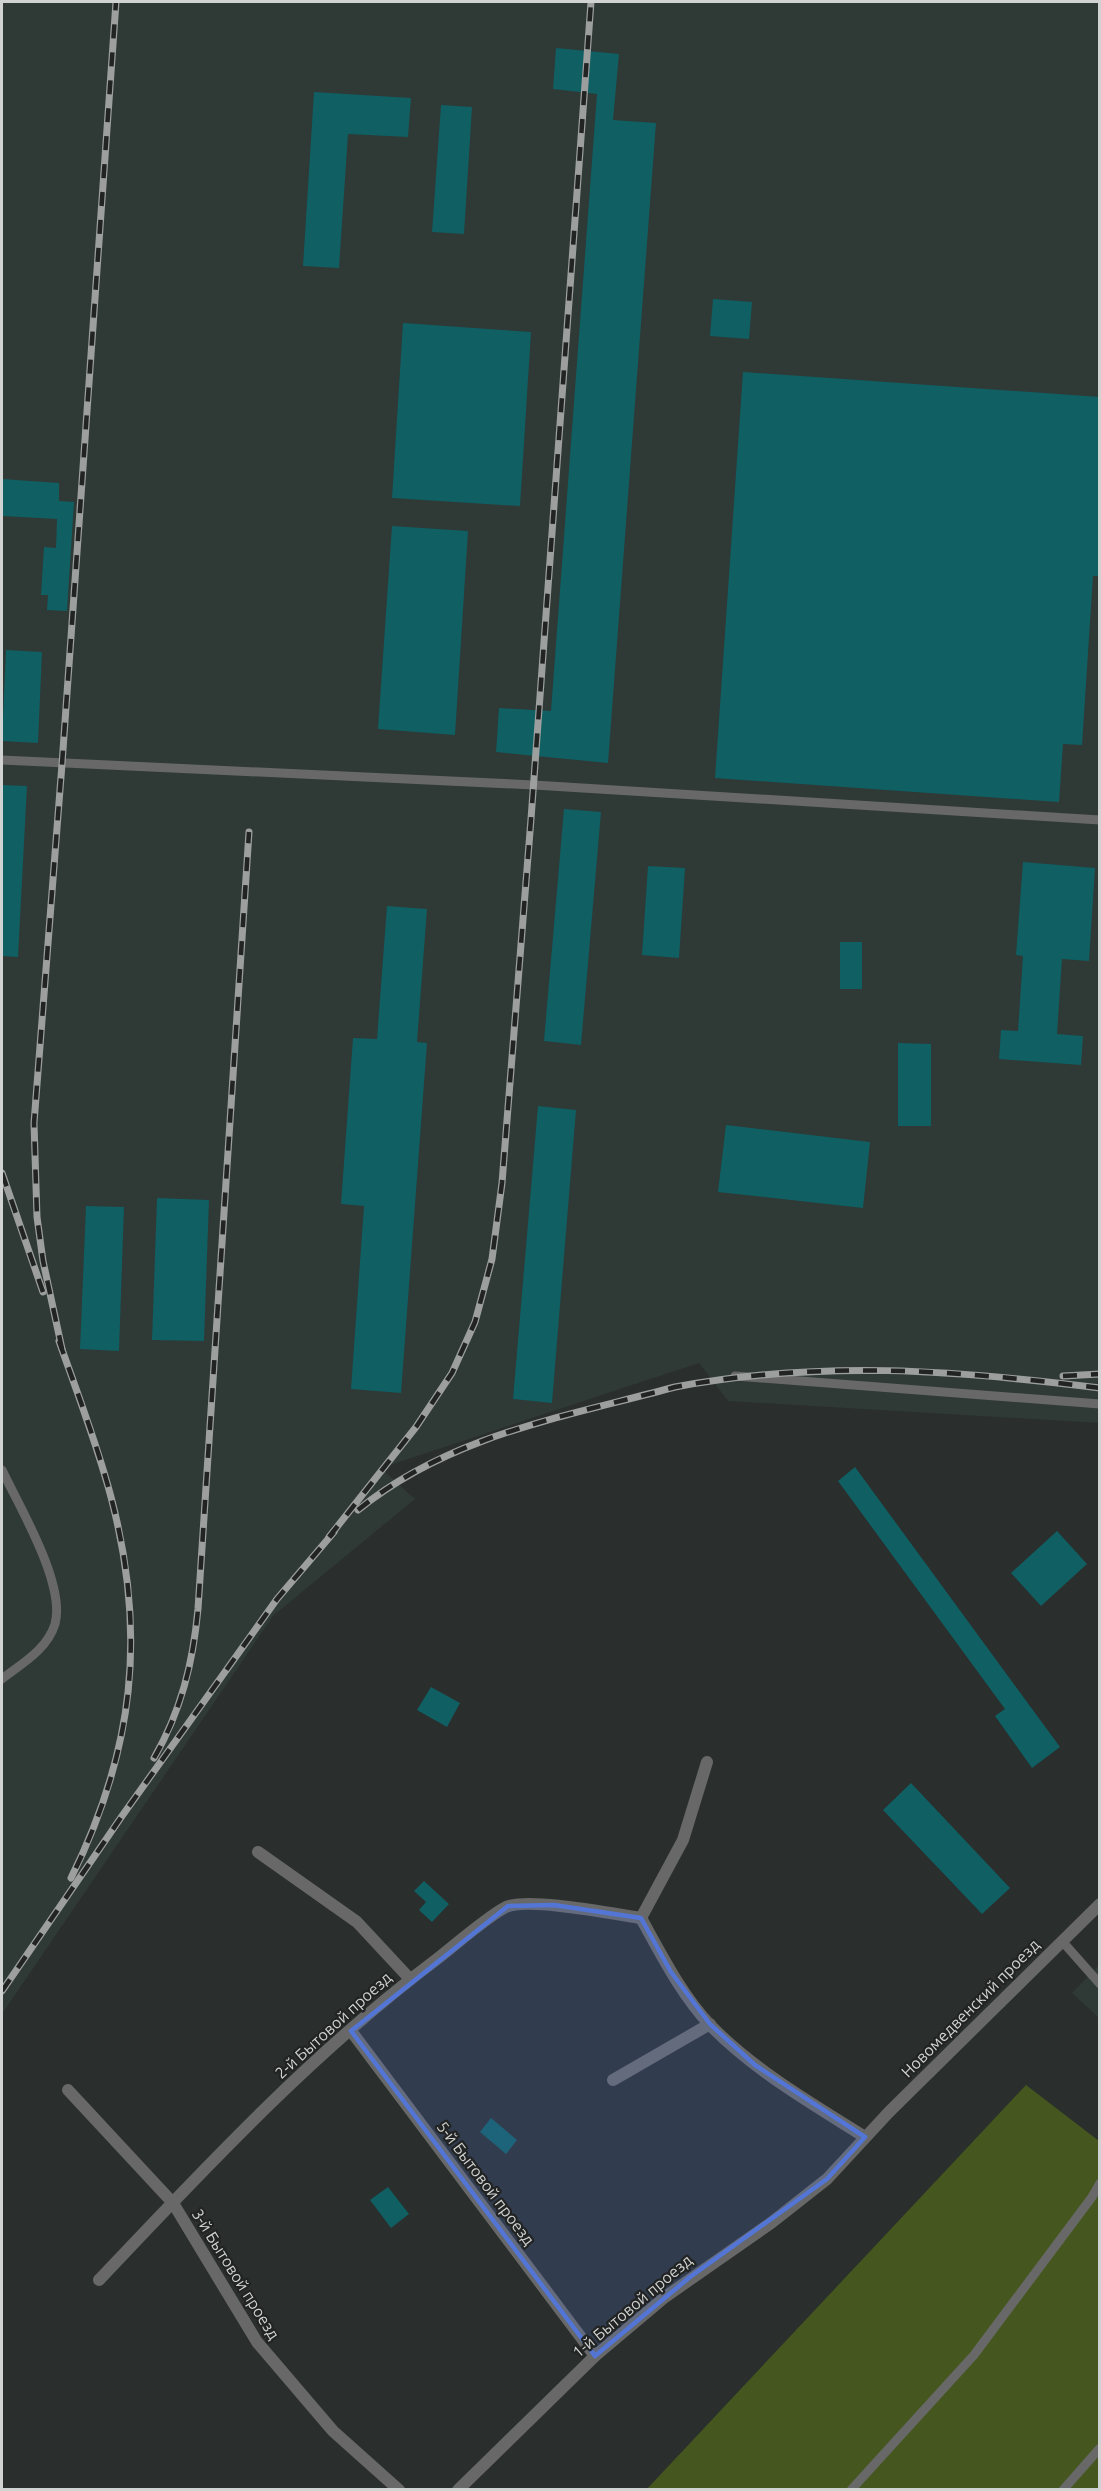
<svg xmlns="http://www.w3.org/2000/svg" width="1101" height="2491" viewBox="0 0 1101 2491" font-family="Ubuntu,sans-serif">
  <rect width="100%" height="100%" fill="#2a2e2d"/>
  <g fill="#2f3936">
    <path d="M2 2H1099V1423L728 1401 699 1363 381 1468 415 1499 273 1616 2 2014Z"/>
    <path d="M1099 1965V2018L1072 1993Z"/>
  </g>
  <path fill="#45571e" d="M1026 2085 1099 2141V2489L646 2490Z"/>
  <g fill="#105f63">
    <path d="M556 48 619 54 613 120 656 123 608 763 496 752 499 708 551 711 597 94 553 89Z"/>
    <path d="M314 92 411 98 408 137 348 134 339 268 303 266Z"/>
    <path d="M441 105 472 107 464 234 432 232Z"/>
    <path d="M713 299 752 302 749 339 710 336Z"/>
    <path d="M403 323 531 332 520 506 392 498Z"/>
    <path d="M743 372 1100 397V576H1093L1082 745 1063 744 1059 802 715 778Z"/>
    <path d="M2 479 59 483V501L74 502 67 611 47 610 48 595H41L44 547 56 548 57 519 2 516Z"/>
    <path d="M392 526 468 531 455 735 378 729Z"/>
    <path d="M6 650 42 652 38 743 2 741Z"/>
    <path d="M2 785 27 786 18 957 2 956Z"/>
    <path d="M564 809 601 812 581 1045 544 1041Z"/>
    <path d="M1023 862 1095 868 1089 961 1062 959 1057 1034 1083 1036 1081 1065 999 1059 1001 1030 1018 1031 1023 956 1016 955Z"/>
    <path d="M648 866 685 868 679 958 642 955Z"/>
    <path d="M387 906 427 909 417 1042 427 1043 401 1393 351 1389 364 1206 341 1204 353 1038 377 1039Z"/>
    <rect x="840" y="942" width="22" height="47"/>
    <path d="M898 1043 931 1044V1126H898Z"/>
    <path d="M538 1106 576 1110 552 1403 513 1399Z"/>
    <path d="M726 1125 870 1142 863 1208 718 1192Z"/>
    <path d="M157 1198 209 1200 204 1341 152 1340Z"/>
    <path d="M86 1206 124 1207 119 1351 80 1349Z"/>
    <path d="M855 1467 1060 1747 1032 1768 995 1716 1005 1709 838 1481Z"/>
    <path d="M1057 1531 1087 1564 1041 1606 1011 1573Z"/>
    <path d="M431 1687 460 1703 447 1727 417 1710Z"/>
    <path d="M911 1783 1010 1888 982 1914 883 1810Z"/>
    <path d="M424 1881 449 1904 432 1922 419 1910 426 1902 414 1891Z"/>
    <path d="M491 2118 517 2140 506 2154 480 2132Z"/>
    <path d="M388 2187 409 2214 391 2228 370 2200Z"/>
  </g>
  <g fill="none" stroke-linecap="round" stroke-linejoin="round">
    <g stroke="#676867" stroke-width="9">
      <path d="M2 760 534 785 1100 820"/>
      <path d="M735 1376 1100 1404"/>
      <path d="M2 1470C19 1506 66 1584 55 1624 47 1650 21 1664 2 1679"/>
      <path d="M1062 1941 1100 1984"/>
      <path d="M851 2490 974 2355 1092 2197 1100 2183"/>
      <path d="M1063 2490 1100 2448"/>
    </g>
    <g stroke="#676867" stroke-width="12">
      <path d="M707 1762 683 1840 641 1918C661 1954 681 1994 710 2025 755 2071 811 2103 865 2137"/>
      <path d="M258 1852 357 1922 410 1979"/>
      <path d="M351 2031 595 2356"/>
      <path d="M613 2080 710 2024"/>
      <path d="M68 2090 173 2203 257 2342 333 2431 399 2490"/>
      <path d="M99 2280C206 2167 313 2052 437 1959 455 1945 488 1916 506 1907 528 1897 614 1914 641 1918"/>
      <path d="M458 2490 595 2356 665 2297 771 2223 827 2179 889 2112 1100 1904"/>
    </g>
    <g stroke="#9c9f9e" stroke-width="7">
      <g id="rail">
        <path d="M2 1173 43 1292"/>
        <path d="M59 1341C77 1392 97 1444 111 1497 147 1634 134 1751 71 1878"/>
        <path d="M62 1349 43 1261 37 1217 34 1123 62 764 116 2"/>
        <path d="M1063 1376 1100 1374"/>
        <path d="M358 1510C450 1435 564 1417 675 1387 821 1360 954 1370 1100 1388"/>
        <path d="M329 1537 416 1427 452 1373 475 1322 492 1259 502 1183 531 819 591 2"/>
        <path d="M154 1758C181 1711 193 1663 198 1609L249 832"/>
        <path d="M2 1991 122 1816 277 1599 334 1532"/>
      </g>
    </g>
    <use href="#rail" stroke="#212423" stroke-width="4.5" stroke-dasharray="14" stroke-linecap="butt"/>
  </g>
  <path fill="#5376d6" fill-opacity="0.2" stroke="#5376d6" stroke-width="4.5" stroke-linejoin="round" d="M554 1905 641 1918 671 1972 710 2024 755 2065 865 2137 827 2179 690 2277 595 2356 351 2031 508 1906Z"/>
  <g text-anchor="middle" stroke-width="4.5" stroke-linejoin="round" paint-order="stroke">
    <g font-size="16" fill="#d0d3d2" stroke="#212423">
      <text transform="translate(970 2008) rotate(-45)" y="6">Новомедвенский проезд</text>
      <text transform="translate(333 2025) rotate(-42)" y="6">2-й Бытовой проезд</text>
      <text transform="translate(486 2183) rotate(53)" y="6">5-й Бытовой проезд</text>
      <text transform="translate(236 2274) rotate(58)" y="6">3-й Бытовой проезд</text>
      <text transform="translate(632 2306) rotate(-40)" y="6">1-й Бытовой проезд</text>
    </g>
  </g>
  <rect width="1101" height="2491" fill="none" stroke="#d0d3d2" stroke-width="6"/>
</svg>
